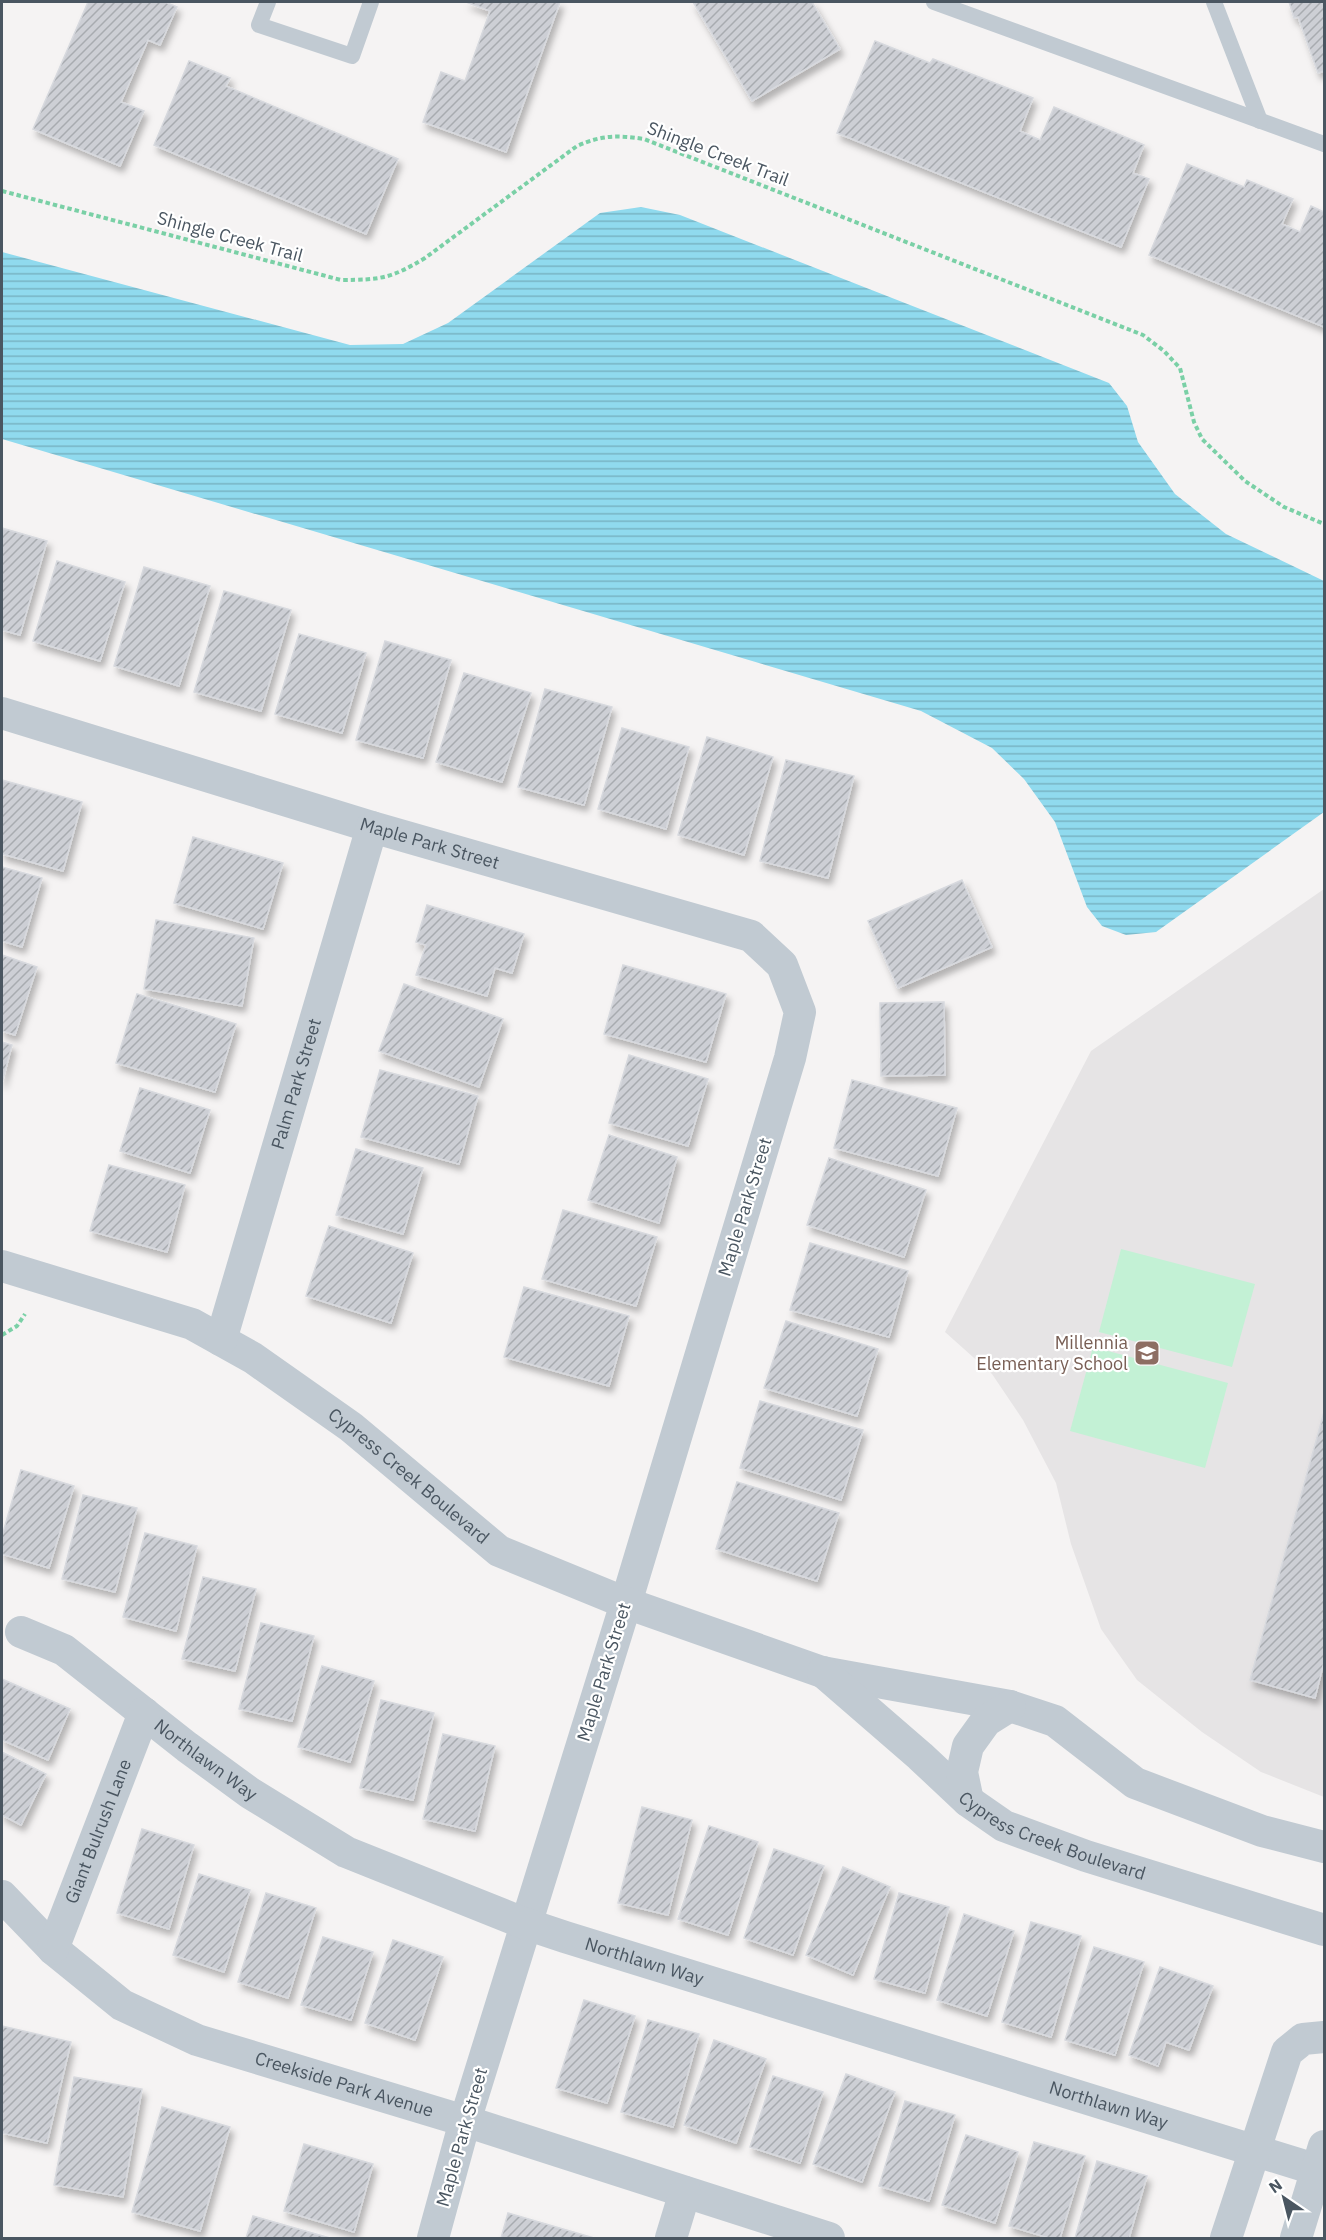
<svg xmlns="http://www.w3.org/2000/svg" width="1326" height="2240" viewBox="0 0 1326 2240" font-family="'IBM Plex Sans',sans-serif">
  <defs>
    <pattern id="water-rules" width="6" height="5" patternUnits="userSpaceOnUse" patternTransform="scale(1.5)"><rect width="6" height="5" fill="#90daee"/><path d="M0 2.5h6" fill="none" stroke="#78b4c4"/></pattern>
    <pattern id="building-hatch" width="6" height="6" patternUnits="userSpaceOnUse" patternTransform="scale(1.5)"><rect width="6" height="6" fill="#cdcfd5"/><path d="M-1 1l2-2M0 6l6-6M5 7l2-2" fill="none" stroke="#a8abb0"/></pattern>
    <filter id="shadow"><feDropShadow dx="3.5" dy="6" stdDeviation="3" flood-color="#0004"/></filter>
  </defs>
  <rect width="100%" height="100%" fill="#f5f3f3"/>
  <path fill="#e6e4e5" d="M1324 889V1797L1261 1772 1202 1732 1137 1680 1101 1629 1071 1544 1056 1483 1023 1420 992 1374 945 1332 1091 1051Z"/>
  <g fill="#c3f1d5">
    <path d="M1121 1249 1255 1284 1232 1367 1099 1332Z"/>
    <path d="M1093 1347 1228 1383 1205 1468 1070 1431Z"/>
  </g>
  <path fill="url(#water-rules)" d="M641 207 680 215 1109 383 1127 406 1138 442 1175 494 1226 534 1324 581V812L1156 932 1126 935 1102 926 1087 907 1055 822 1024 779 992 748 921 711 2 439V252L350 345 403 344 448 323 600 213Z"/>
  <g fill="url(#building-hatch)" stroke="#d7d9de" stroke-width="1.5" filter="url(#shadow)">
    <path d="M88 2H165L177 7 160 45 148 40 121 102 144 111 120 166 33 129Z"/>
    <path d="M466 2H560L506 152 423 122 441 72 465 81 490 11Z"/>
    <path d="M693 2H812L840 49 752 101Z"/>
    <path d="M1289 2H1324V71L1318 73 1298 17 1294 18Z"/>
    <path d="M875 41 930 63 933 59 1033 98 1020 131 1040 140 1054 107 1144 145 1133 173 1149 179 1121 247 837 133Z"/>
    <path d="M189 61 230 78 226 86 398 159 366 234 154 145Z"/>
    <path d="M1187 164 1244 187 1247 180 1293 199 1282 224 1300 232 1311 206 1324 212V327L1149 255Z"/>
    <path d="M2 528 47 541 20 635 2 630Z"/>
    <path d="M57 561 125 582 100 661 33 641Z"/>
    <path d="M144 567 210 586 179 686 114 666Z"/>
    <path d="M224 591 291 610 261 711 194 692Z"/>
    <path d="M299 634 366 653 342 733 275 714Z"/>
    <path d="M385 641 451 660 423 758 356 740Z"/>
    <path d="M464 673 531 693 502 782 436 762Z"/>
    <path d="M545 689 612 707 584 805 518 787Z"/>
    <path d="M622 728 689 747 666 829 598 809Z"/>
    <path d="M707 737 773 757 744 855 678 835Z"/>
    <path d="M786 760 854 776 828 878 760 861Z"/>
    <path d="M2 780 82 802 63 871 2 854Z"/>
    <path d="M193 837 283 863 263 929 174 903Z"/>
    <path d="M2 867 42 878 22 947 2 941Z"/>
    <path d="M962 880 992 947 898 988 868 921Z"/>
    <path d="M427 905 524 934 512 973 495 968 487 996 416 975 426 945 416 942Z"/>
    <path d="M156 920 254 938 242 1006 144 989Z"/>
    <path d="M2 955 37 967 15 1035 2 1031Z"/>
    <path d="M623 965 726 994 706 1062 604 1034Z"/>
    <path d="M404 984 503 1019 479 1087 379 1051Z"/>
    <path d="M137 994 236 1024 215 1092 116 1063Z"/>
    <path d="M944 1002 945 1075 881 1076 880 1003Z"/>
    <path d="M2 1042 12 1045 2 1083Z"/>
    <path d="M629 1055 708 1079 688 1146 609 1123Z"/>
    <path d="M380 1070 478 1096 459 1164 361 1137Z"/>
    <path d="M852 1080 957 1108 938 1176 834 1148Z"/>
    <path d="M140 1088 210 1110 190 1173 120 1151Z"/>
    <path d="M609 1135 677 1157 659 1223 588 1200Z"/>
    <path d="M356 1149 423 1168 403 1234 336 1215Z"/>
    <path d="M829 1158 926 1190 904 1257 807 1225Z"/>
    <path d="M109 1165 185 1185 167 1252 90 1231Z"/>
    <path d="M563 1210 657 1237 636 1306 542 1279Z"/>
    <path d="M329 1226 413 1253 391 1323 306 1296Z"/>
    <path d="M810 1243 908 1271 889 1337 790 1310Z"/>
    <path d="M524 1287 629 1316 609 1386 504 1357Z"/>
    <path d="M786 1321 878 1349 857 1416 764 1388Z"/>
    <path d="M760 1401 863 1430 841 1500 740 1468Z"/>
    <path d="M1324 1412V1662L1315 1698 1250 1680Z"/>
    <path d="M21 1470 74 1486 49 1568 2 1554V1536Z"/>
    <path d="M737 1482 839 1513 817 1581 716 1549Z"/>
    <path d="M83 1495 137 1508 115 1592 62 1579Z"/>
    <path d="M145 1533 197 1546 176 1631 123 1617Z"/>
    <path d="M203 1577 256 1589 235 1671 182 1659Z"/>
    <path d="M261 1623 314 1636 292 1721 239 1709Z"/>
    <path d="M322 1666 374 1681 350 1762 298 1747Z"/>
    <path d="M2 1679 70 1709 48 1760 2 1740Z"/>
    <path d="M381 1700 434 1713 413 1800 360 1788Z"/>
    <path d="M443 1734 495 1746 475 1831 423 1819Z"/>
    <path d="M2 1752 46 1774 21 1825 2 1815Z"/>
    <path d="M642 1807 692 1820 668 1915 618 1903Z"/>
    <path d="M709 1826 758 1842 728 1935 678 1919Z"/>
    <path d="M142 1829 194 1845 169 1929 117 1913Z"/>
    <path d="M774 1849 824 1866 793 1955 744 1938Z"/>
    <path d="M843 1867 890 1887 853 1975 806 1955Z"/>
    <path d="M199 1874 250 1890 224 1972 173 1955Z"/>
    <path d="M266 1893 316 1908 288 1998 238 1982Z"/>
    <path d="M899 1893 949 1907 925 1993 874 1979Z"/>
    <path d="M964 1914 1014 1931 987 2016 937 2000Z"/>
    <path d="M1031 1922 1081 1936 1051 2037 1002 2022Z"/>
    <path d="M323 1937 373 1952 351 2020 301 2005Z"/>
    <path d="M393 1940 443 1957 415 2040 365 2023Z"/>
    <path d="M1094 1947 1144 1962 1115 2055 1065 2040Z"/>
    <path d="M1160 1967 1213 1986 1189 2050 1166 2042 1158 2066 1129 2055Z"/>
    <path d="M584 2000 635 2016 607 2103 556 2088Z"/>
    <path d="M648 2020 699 2034 673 2127 621 2112Z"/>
    <path d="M2 2026 71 2042 47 2143 2 2133Z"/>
    <path d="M714 2040 766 2059 736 2143 684 2125Z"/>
    <path d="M846 2074 895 2092 862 2182 813 2164Z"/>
    <path d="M773 2076 823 2092 800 2163 750 2147Z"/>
    <path d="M74 2077 142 2089 123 2197 54 2185Z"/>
    <path d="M905 2101 955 2115 929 2201 879 2186Z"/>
    <path d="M162 2107 230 2127 200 2231 132 2212Z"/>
    <path d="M966 2135 1018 2152 995 2223 942 2205Z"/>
    <path d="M1034 2142 1085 2156 1060 2238H1049L1009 2226Z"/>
    <path d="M304 2144 373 2164 354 2232 284 2211Z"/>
    <path d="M1097 2161 1147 2176 1129 2238H1075Z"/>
    <path d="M508 2213 594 2238H501Z"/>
    <path d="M253 2216 330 2238H246Z"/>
  </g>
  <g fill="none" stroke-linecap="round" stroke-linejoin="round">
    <g stroke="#7ad0a6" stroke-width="4" stroke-dasharray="4.5 3" stroke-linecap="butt">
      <path d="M2 191 341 280C381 280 392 278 425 258L577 146C602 135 617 135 644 139L1143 335 1164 351 1180 368 1194 422 1202 439 1245 481 1284 507 1324 524"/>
      <path d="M2 1335 17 1326 25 1314"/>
    </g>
    <g stroke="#c1cad2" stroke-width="16">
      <path d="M268 2 259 25 352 56 371 2"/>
      <path d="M934 2 1324 144"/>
      <path d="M1214 2 1260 121"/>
    </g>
    <g stroke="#c1cad2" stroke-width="32">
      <path id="s1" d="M2 713 372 827 751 936 782 965 800 1012 790 1058 626 1603 465 2121 433 2238"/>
      <path id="s2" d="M2 1266 192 1324 253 1358 351 1427 499 1551 626 1603 822 1672 1010 1706 1055 1721 1135 1783 1262 1831 1324 1847"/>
      <path id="s3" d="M221 1340 372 827"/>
      <path id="s4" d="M21 1632 64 1650 187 1747 250 1793 346 1852 526 1924 565 1937 1324 2172"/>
      <path id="s5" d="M823 1672 920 1756 968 1801 1004 1826 1086 1856 1324 1930"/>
      <path d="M968 1801 962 1772 968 1746 986 1721 1010 1706"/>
      <path id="s6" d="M2 1896 53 1949 122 2005 197 2040 465 2121 829 2238"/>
      <path id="s7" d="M53 1949 144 1713"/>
      <path d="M671 2238 685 2192"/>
      <path d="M1226 2238 1287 2052 1303 2039 1324 2037"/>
      <path d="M1296 2238 1324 2146"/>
    </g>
  </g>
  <defs>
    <g id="school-square" transform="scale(1.35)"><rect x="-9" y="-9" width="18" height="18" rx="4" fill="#8d6e63" stroke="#fff"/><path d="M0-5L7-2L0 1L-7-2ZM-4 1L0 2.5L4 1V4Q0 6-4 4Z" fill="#fff"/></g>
  </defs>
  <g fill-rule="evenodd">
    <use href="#school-square" x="1147" y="1353"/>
  </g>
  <g text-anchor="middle" stroke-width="4.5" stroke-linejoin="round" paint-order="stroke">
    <g font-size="18" fill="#4a5661" stroke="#fff">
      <text transform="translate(718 154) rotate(21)" y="6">Shingle Creek Trail</text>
      <text transform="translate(230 237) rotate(15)" y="6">Shingle Creek Trail</text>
      <text dy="6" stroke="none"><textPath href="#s1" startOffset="447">Maple Park Street</textPath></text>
      <text dy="6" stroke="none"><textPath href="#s3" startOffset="267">Palm Park Street</textPath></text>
      <text transform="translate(745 1207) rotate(-73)" y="6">Maple Park Street</text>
      <text dy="6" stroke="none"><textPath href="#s2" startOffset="464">Cypress Creek Boulevard</textPath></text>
      <text transform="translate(604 1672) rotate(-73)" y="6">Maple Park Street</text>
      <text dy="6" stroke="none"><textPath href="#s4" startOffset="226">Northlawn Way</textPath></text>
      <text dy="6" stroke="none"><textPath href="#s7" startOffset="126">Giant Bulrush Lane</textPath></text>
      <text dy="6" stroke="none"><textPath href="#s5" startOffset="286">Cypress Creek Boulevard</textPath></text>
      <text dy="6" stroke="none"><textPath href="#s4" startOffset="712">Northlawn Way</textPath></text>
      <text dy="6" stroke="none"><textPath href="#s6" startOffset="399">Creekside Park Avenue</textPath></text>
      <text dy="6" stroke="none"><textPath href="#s4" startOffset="1198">Northlawn Way</textPath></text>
      <text transform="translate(462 2137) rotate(-74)" y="6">Maple Park Street</text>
    </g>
    <g font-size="18" fill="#785e54" stroke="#fff" text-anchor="end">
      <text x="1128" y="1349">Millennia<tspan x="1128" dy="21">Elementary School</tspan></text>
    </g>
  </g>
  <rect width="1326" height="2240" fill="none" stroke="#4a5661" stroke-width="6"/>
  <g transform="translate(1284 2198) rotate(325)" stroke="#ffffff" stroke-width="4.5" paint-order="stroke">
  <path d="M0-4.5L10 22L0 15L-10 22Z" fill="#4a5661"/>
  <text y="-9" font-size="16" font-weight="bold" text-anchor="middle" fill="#4a5661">N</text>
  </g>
</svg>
